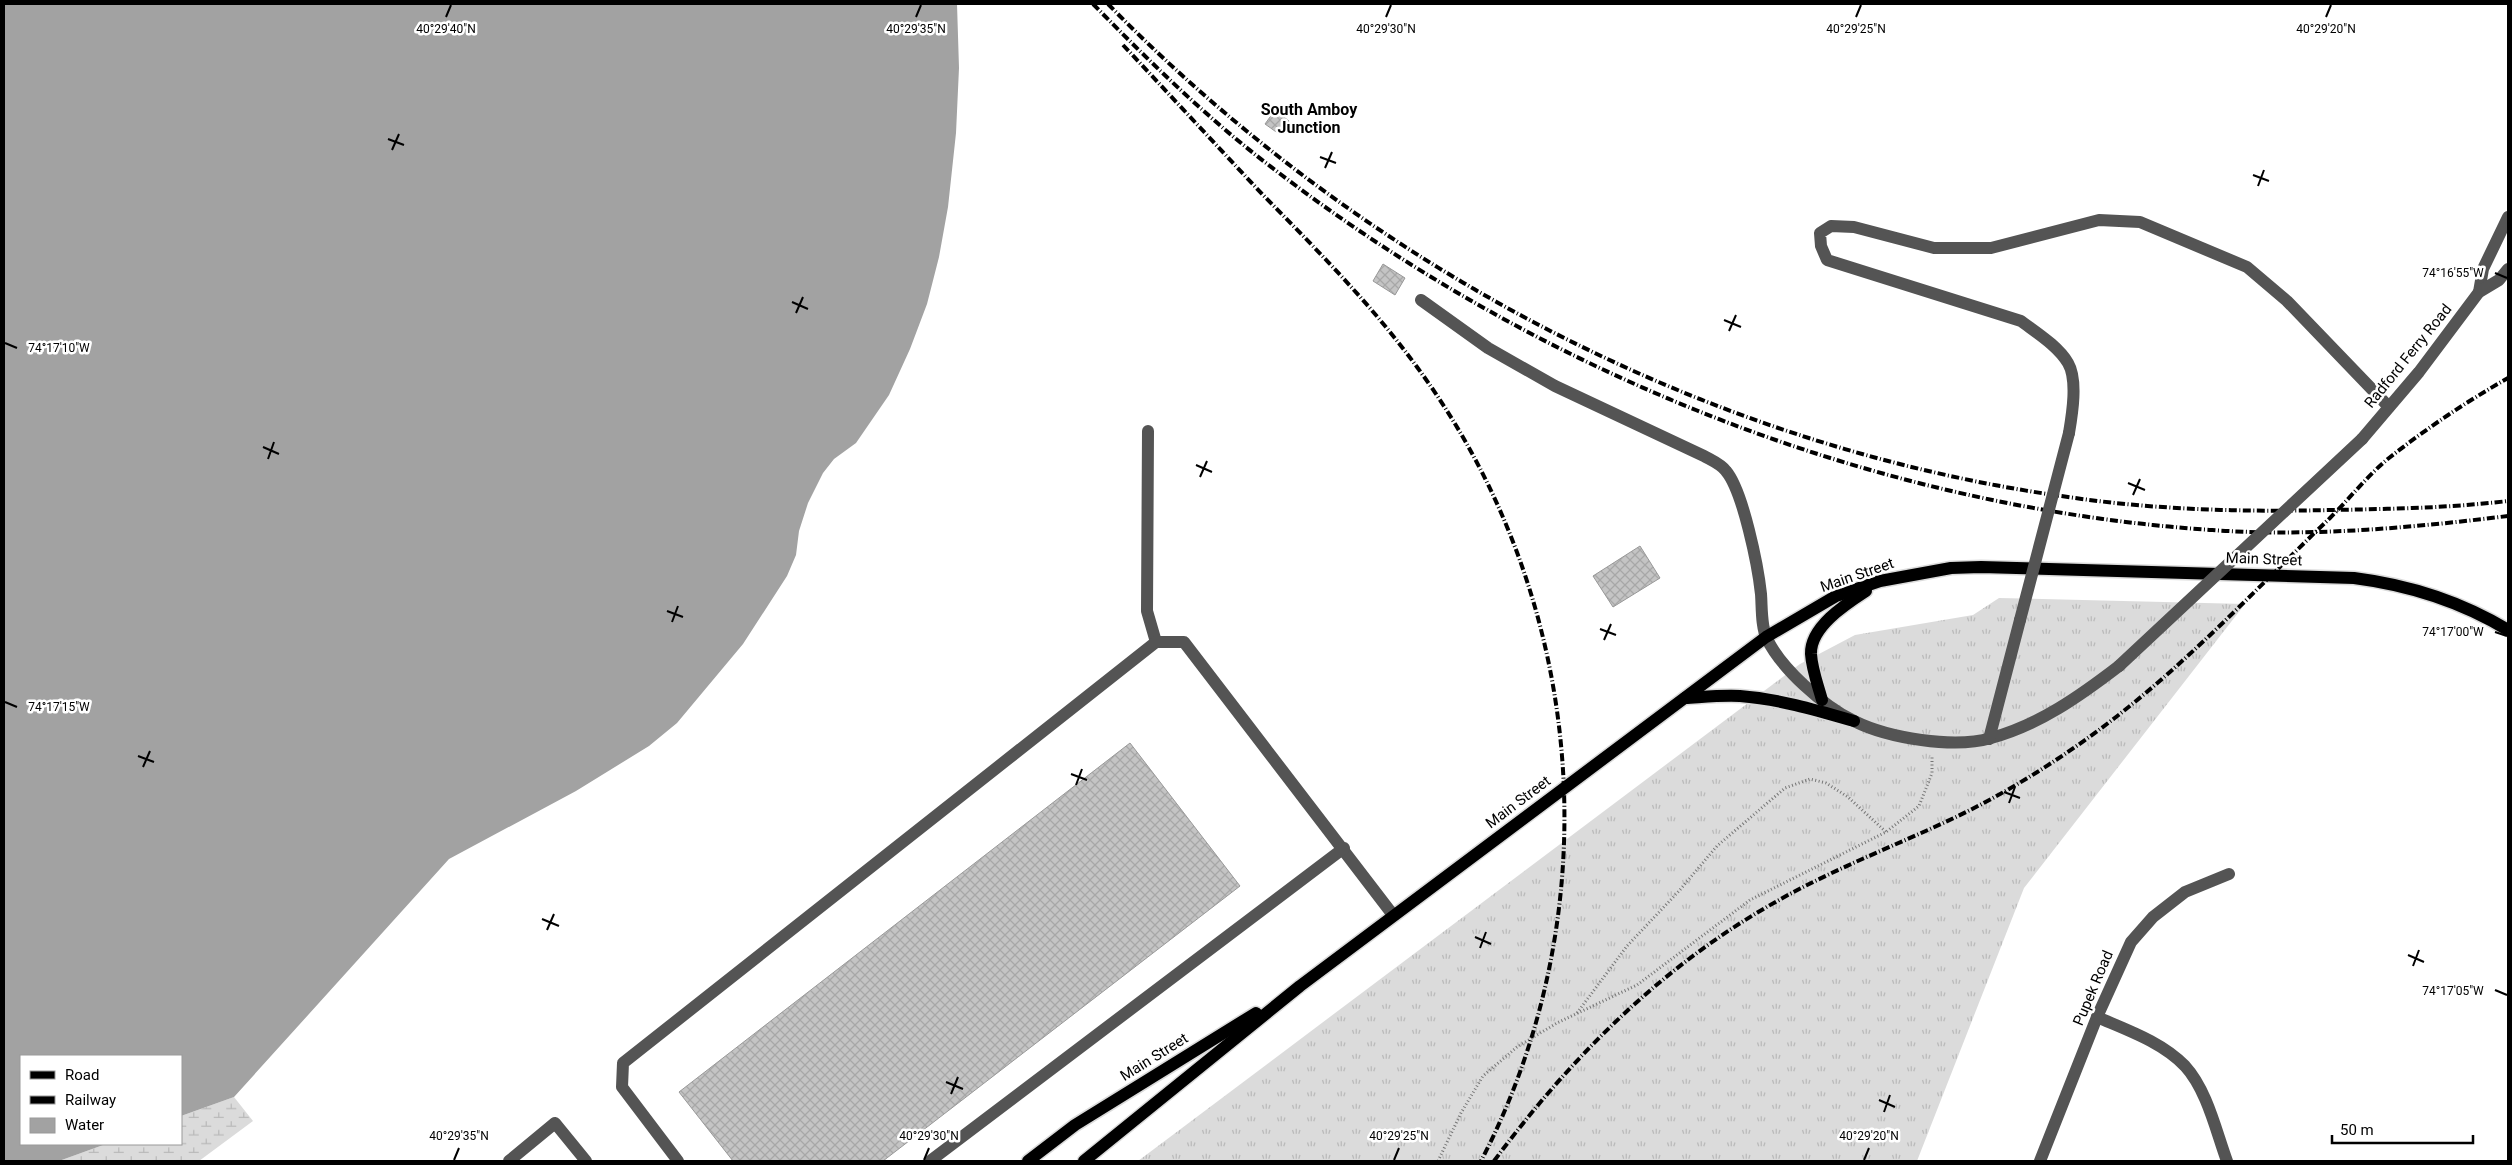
<svg xmlns="http://www.w3.org/2000/svg" width="2512" height="1165" viewBox="0 0 2512 1165" font-family="Roboto,sans-serif">
  <defs>
    <pattern id="grass-tufts" width="24" height="20" patternUnits="userSpaceOnUse" patternTransform="scale(1.25)"><rect width="24" height="20" fill="#dbdbdb"/><path d="M3 7l-1-3M5 7V3M7 7l1-3M15 17l-1-3M17 17v-4M19 17l1-3" fill="none" stroke="#bababa"/></pattern>
    <pattern id="wetland-marsh" width="20" height="14" patternUnits="userSpaceOnUse" patternTransform="scale(1.25)"><rect width="20" height="14" fill="#dbdbdb"/><path d="M1 5h8M5 5V1M11 12h8M15 12V8" fill="none" stroke="#bababa"/></pattern>
    <pattern id="building-cross-hatch" width="8" height="8" patternUnits="userSpaceOnUse" patternTransform="scale(1.25)"><rect width="8" height="8" fill="#c4c4c4"/><path d="M0 0l8 8M0 8l8-8" fill="none" stroke="#a7a7a7"/></pattern>
  </defs>
  <rect width="100%" height="100%" fill="#fff"/>
  <path fill="url(#grass-tufts)" d="M1999 598 2245 604 2024 888 1917 1161H1138L1800 664 1855 635 1973 615Z"/>
  <path fill="url(#wetland-marsh)" d="M234 1097 253 1121 199 1161H59L106 1144H181V1116Z"/>
  <path fill="#a2a2a2" d="M4 4H957L959 68 956 133 948 207 939 257 927 304 910 349 889 395 856 443 834 459 823 473 808 503 799 531 796 555 787 576 743 644 677 723 649 746 576 791 449 859 234 1097 181 1116V1056H21V1144H106L59 1161H4Z"/>
  <g fill="url(#building-cross-hatch)" stroke="#989898">
    <path d="M1275 110 1289 121 1279 134 1265 124Z"/>
    <path d="M1383 264 1405 278 1395 295 1373 281Z"/>
    <path d="M1640 546 1660 578 1613 607 1593 576Z"/>
    <path d="M1130 743 1240 886 883 1161H733L679 1092Z"/>
  </g>
  <g fill="none" stroke-linecap="round" stroke-linejoin="round">
    <g stroke="#dbdbdb" stroke-width="15">
      <g id="major">
        <path d="M1685 698C1703 697 1722 695 1740 696 1779 699 1816 710 1854 721"/>
        <path d="M1822 700C1818 685 1812 670 1811 654 1810 627 1846 604 1866 591"/>
        <path d="M1028 1161 1075 1125 1256 1013"/>
        <path d="M1084 1161 1300 986 1766 637 1836 596 1880 581 1951 568 1981 567 2354 578C2409 585 2460 601 2508 630"/>
      </g>
    </g>
    <g stroke="#767676" stroke-width="3" stroke-dasharray="1 2.5" stroke-linecap="butt">
      <path d="M1577 1013 1627 946 1679 891 1717 846 1785 788 1810 779 1826 783 1848 797 1886 832"/>
      <path d="M1438 1161 1461 1113 1483 1076 1517 1047 1557 1023 1637 985 1750 900 1886 832 1919 806 1932 773V756"/>
    </g>
    <g stroke="#545454" stroke-width="12">
      <path d="M2479 292 2483 269 2508 217"/>
      <path d="M1421 300 1488 348 1555 386 1704 456C1711 460 1721 464 1726 471 1743 491 1758 566 1761 594 1762 607 1761 627 1767 639 1782 669 1823 706 1854 721 1888 738 1954 749 1991 738 2039 725 2080 696 2119 666"/>
      <path d="M1148 431 1147 611 1156 642"/>
      <path d="M2069 433C2072 415 2078 380 2068 363 2058 346 2037 333 2021 321L1827 260 1821 246 1820 233 1831 226 1854 227 1934 248H1991L2099 220 2140 222 2247 267 2287 301 2389 407"/>
      <path d="M2362 439 2419 372 2479 292 2499 280 2508 269"/>
      <path d="M1989 739 2020 620"/>
      <path d="M2097 1017C2127 1030 2162 1042 2185 1066 2207 1090 2216 1131 2227 1161"/>
      <path d="M509 1161 555 1123 586 1161"/>
      <path d="M678 1161 622 1087 623 1063 1156 642H1184L1393 915"/>
      <path d="M930 1161 1344 848"/>
      <path d="M2040 1161 2097 1017 2131 942 2153 917 2185 892 2229 874"/>
    </g>
    <use href="#major" stroke="#000" stroke-width="12"/>
    <g stroke="#000" stroke-width="4" stroke-dasharray="8 2.5 1 2.5" stroke-linecap="butt">
      <path d="M1093 4C1148 60 1204 115 1266 163 1535 372 1870 507 2211 530 2310 537 2410 528 2508 516"/>
      <path d="M1108 4C1363 265 1706 447 2068 497 2156 510 2243 512 2331 510 2390 509 2449 508 2508 501"/>
      <path d="M1123 45C1170 95 1216 145 1263 195 1317 250 1371 304 1417 367 1586 596 1613 907 1481 1161"/>
      <path d="M1494 1161C1572 1056 1664 964 1779 900 1836 868 1897 845 1956 817 2012 790 2067 755 2116 717 2192 658 2260 585 2330 518 2350 498 2368 475 2389 458 2427 428 2466 402 2508 378"/>
    </g>
    <g stroke="#545454" stroke-width="12">
      <path d="M2020 620 2069 433"/>
      <path d="M2119 666 2362 439"/>
    </g>
  </g>
  <path fill="none" stroke="#000" stroke-width="2" d="M446 17 451 5M916 17 921 5M1386 17 1391 5M1856 17 1861 5M2326 17 2331 5M388 139 404 145M392 150 399 134M1320 157 1336 163M1325 168 1332 152M2253 175 2269 181M2258 186 2264 170M2495 273 2507 278M792 302 808 309M796 313 803 297M1724 320 1741 327M1729 331 1736 315M5 343 17 348M263 447 279 454M268 459 274 442M1196 465 1212 472M1200 477 1207 461M2128 483 2145 490M2133 495 2140 479M667 611 683 617M672 622 678 606M1600 629 1616 635M2495 632 2507 636M1604 640 1611 624M5 702 17 707M138 756 154 762M143 767 150 751M1071 774 1087 780M1076 785 1082 769M2004 792 2020 798M2009 803 2015 787M542 919 559 926M547 930 554 914M1475 937 1491 944M1480 948 1486 932M2408 955 2424 962M2413 966 2419 950M2495 990 2507 995M946 1082 963 1089M951 1094 958 1077M1879 1100 1895 1107M1884 1112 1890 1095M454 1160 459 1148M924 1160 929 1148M1394 1160 1399 1148M1864 1160 1869 1148"/>
  <g text-anchor="middle" stroke-width="5" stroke-linejoin="round" paint-order="stroke">
    <g font-size="15" fill="#000" stroke="#fff">
      <text transform="translate(2408 356) rotate(-51)" y="5">Radford Ferry Road</text>
      <text transform="translate(2264 559) rotate(2)" y="5">Main Street</text>
      <text transform="translate(1857 575) rotate(-19)" y="5">Main Street</text>
      <text transform="translate(1518 802) rotate(-37)" y="5">Main Street</text>
      <text transform="translate(2093 988) rotate(-67)" y="5">Pupek Road</text>
      <text transform="translate(1154 1057) rotate(-32)" y="5">Main Street</text>
    </g>
    <g font-size="16" font-weight="bold" fill="#000" stroke="#fff">
      <text x="1309" y="115">South Amboy<tspan x="1309" dy="18">Junction</tspan></text>
    </g>
  </g>
  <g font-size="12" text-anchor="middle" fill="#000" stroke="#fff" stroke-width="5" stroke-linejoin="round" paint-order="stroke">
    <text x="446" y="33">40°29'40"N</text>
    <text x="916" y="33">40°29'35"N</text>
    <text x="1386" y="33">40°29'30"N</text>
    <text x="1856" y="33">40°29'25"N</text>
    <text x="2326" y="33">40°29'20"N</text>
    <text x="2453" y="277">74°16'55"W</text>
    <text x="59" y="352">74°17'10"W</text>
    <text x="2453" y="636">74°17'00"W</text>
    <text x="59" y="711">74°17'15"W</text>
    <text x="2453" y="995">74°17'05"W</text>
    <text x="459" y="1140">40°29'35"N</text>
    <text x="929" y="1140">40°29'30"N</text>
    <text x="1399" y="1140">40°29'25"N</text>
    <text x="1869" y="1140">40°29'20"N</text>
  </g>
  <rect width="2512" height="1165" fill="none" stroke="#000000" stroke-width="10"/>
  <rect x="20" y="1055" width="162" height="90" fill="#ffffff" stroke="#999999"/>
  <rect x="30" y="1071" width="25" height="8" fill="#000000" stroke="#999999"/>
  <text x="65" y="1080" font-size="15" fill="#000000">Road</text>
  <rect x="30" y="1096" width="25" height="8" fill="#000000" stroke="#999999"/>
  <text x="65" y="1105" font-size="15" fill="#000000">Railway</text>
  <rect x="30" y="1118" width="25" height="15" fill="#a2a2a2" stroke="#999999"/>
  <text x="65" y="1130" font-size="15" fill="#000000">Water</text>
  <path d="M2332 1135v8h141v-8" fill="none" stroke="#000000" stroke-width="2.5"/>
  <text x="2340" y="1135" font-size="15" fill="#000000" stroke="#ffffff" stroke-width="4" paint-order="stroke">50 m</text>
</svg>
